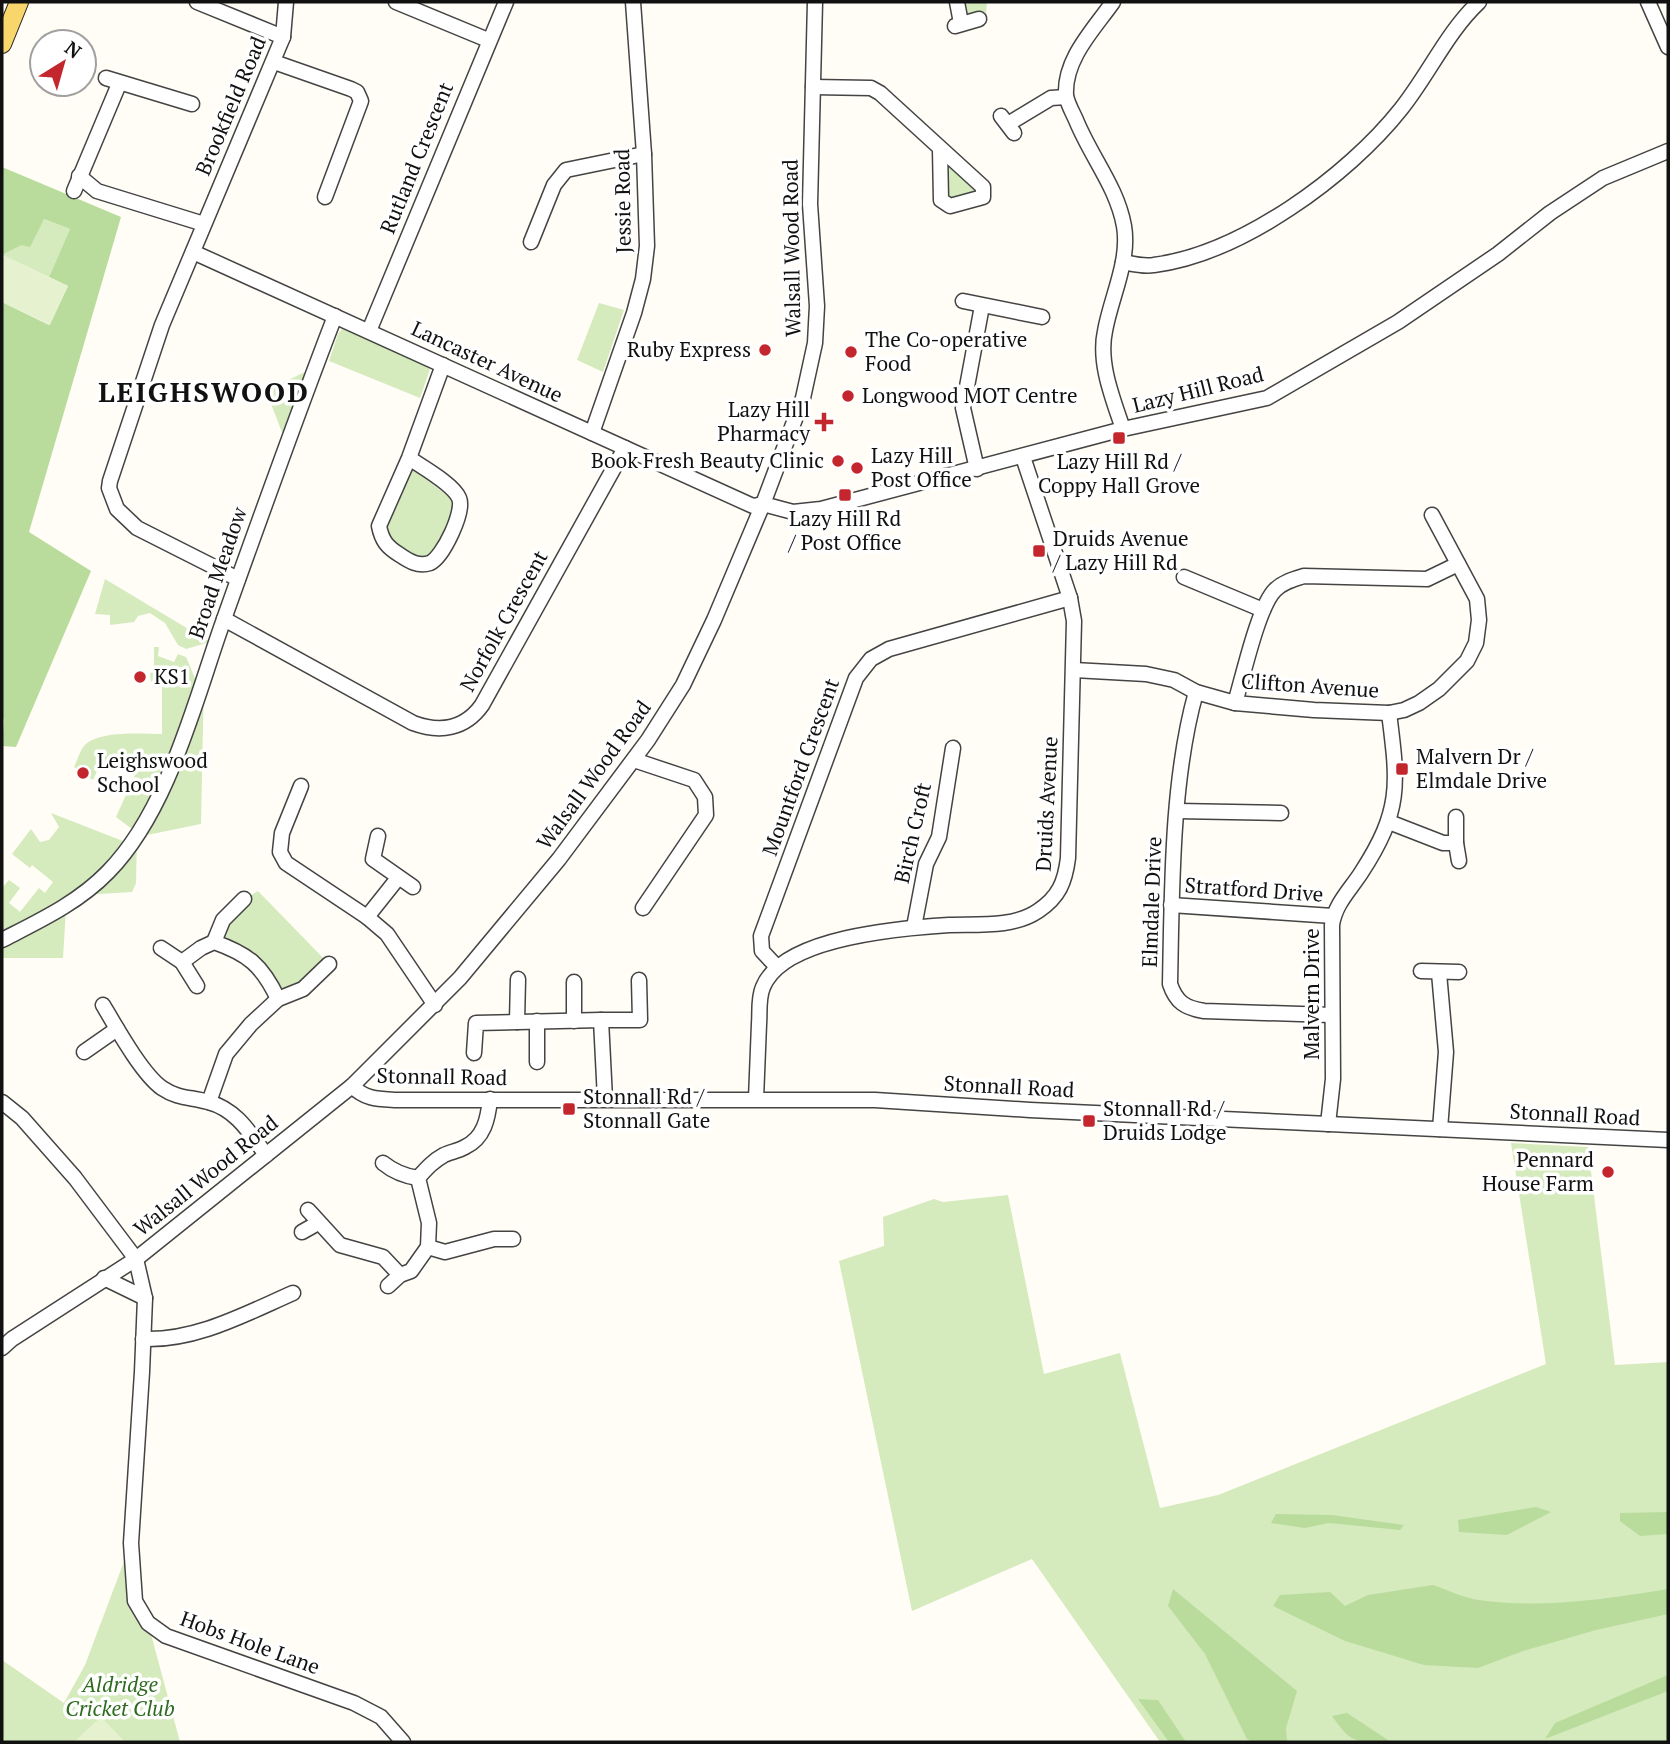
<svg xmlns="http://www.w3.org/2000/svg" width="1670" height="1744" viewBox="0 0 1670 1744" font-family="'PT Serif',serif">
  <rect width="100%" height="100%" fill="#fffdf5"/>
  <g fill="#d5ebbd">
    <path d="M964 2H987L986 15H968Z"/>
    <path d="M947 159 980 189 978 193 953 201 945 196Z"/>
    <path d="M44 219 70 229 49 277 2 255 22 245Z"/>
    <path d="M599 303 624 310 603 372 577 360Z"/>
    <path d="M342 329 426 365 430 369 420 398 329 361 338 334Z"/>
    <path d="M313 368 285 440 266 391Z"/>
    <path d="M410 466 455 502 457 513 437 553 428 559H415L391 544 384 526Z"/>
    <path d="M105 579 210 642 186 649 178 645 165 623 150 613 138 616 134 622 110 625V615L95 614Z"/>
    <path d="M154 647H159L158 656 174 662 178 654 186 657 197 683 154 799 136 832 116 817 135 775 102 760 93 780 74 767C77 761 80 751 84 746 99 730 142 734 162 734V682H151L150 673 154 672Z"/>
    <path d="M204 678 201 824 137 837 136 883 132 892 83 895 134 841Z"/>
    <path d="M51 813 128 843 82 891 5 933 2 930V888L9 880 20 888 9 903 20 912 39 888 45 893 53 882 32 865 30 868 12 854 31 829 40 842 49 840 59 827Z"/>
    <path d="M258 891 329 964 278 999 217 932 244 899Z"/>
    <path d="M66 909 63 958H2V944Z"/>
    <path d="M1511 1143 1588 1147 1615 1365 1668 1362V1742H1160L1032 1559 912 1611 839 1261 884 1246 883 1217 934 1199 943 1202 1008 1195 1044 1374 1120 1353 1160 1508 1218 1495 1546 1364Z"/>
    <path d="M131 1543 135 1601 148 1623 180 1742H2V1660L64 1703 85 1665Z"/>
  </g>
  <g fill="#b9dc9c">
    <path d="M2 167 121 217 29 532 91 571 16 747 2 746 4 720 2 716V302L49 325 68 286 49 277 70 229 44 219 30 247 22 245 2 255Z"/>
    <path d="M1536 1507 1551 1512 1507 1535 1459 1532 1458 1520Z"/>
    <path d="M1668 1512V1534L1640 1536 1620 1521V1513Z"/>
    <path d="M1276 1514 1332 1515 1404 1525 1400 1530 1329 1523 1305 1528 1271 1523Z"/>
    <path d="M1433 1585C1448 1590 1464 1598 1479 1600 1541 1609 1607 1599 1668 1589V1614L1596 1630 1523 1651 1478 1668 1424 1665 1345 1641 1273 1606 1280 1595 1330 1592 1345 1606 1368 1595Z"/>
    <path d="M1173 1589 1297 1691 1286 1728 1287 1742H1252L1247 1739 1205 1654 1168 1606Z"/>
    <path d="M1668 1675V1691L1545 1739 1555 1723Z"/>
    <path d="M1138 1699 1158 1700 1186 1742H1169Z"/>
    <path d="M1347 1713 1391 1742C1354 1742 1352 1744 1332 1716Z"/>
  </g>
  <g fill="#e6f2cf">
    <path d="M2 255 68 286 50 325 2 302Z"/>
    <path d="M101 1717 125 1742H74Z"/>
  </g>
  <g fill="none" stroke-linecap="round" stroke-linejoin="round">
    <g stroke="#444" stroke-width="17">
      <g id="minor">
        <path d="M197 2 283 37"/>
        <path d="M396 2 488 40"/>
        <path d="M957 2 961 23"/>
        <path d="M1113 2C1094 29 1064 59 1066 95 1067 103 1073 113 1076 120 1091 157 1117 187 1124 226 1130 261 1111 297 1105 331 1098 363 1113 399 1123 429"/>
        <path d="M1648 2 1668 47"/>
        <path d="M955 26 979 19"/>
        <path d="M274 62 351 89 357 92 361 101 325 197"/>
        <path d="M106 78 192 104"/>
        <path d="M813 87 871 88 880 93 983 187V197L950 206 941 200 940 149"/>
        <path d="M1001 116 1014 133"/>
        <path d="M1008 124 1051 98 1066 97"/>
        <path d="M79 176 97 191 204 224"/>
        <path d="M74 191 119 84"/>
        <path d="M531 242 554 185 566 170 644 154"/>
        <path d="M193 252 753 506 763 504 793 512 821 509 1123 429 1267 398 1398 322 1498 254 1550 213 1603 178 1668 151"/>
        <path d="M1123 262C1133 264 1144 267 1154 265 1241 254 1348 176 1401 109 1429 74 1447 32 1479 2"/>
        <path d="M963 301 1042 317"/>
        <path d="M369 331 506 2"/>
        <path d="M592 433 634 313 643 279 647 246 644 154 633 2"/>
        <path d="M409 458C422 467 453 484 459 498 465 511 443 557 430 563 418 567 409 561 400 555 387 547 382 541 379 526L409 458 443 365"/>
        <path d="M977 469 963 408 982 306"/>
        <path d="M1184 577 1263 610"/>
        <path d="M238 579 137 528 117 509 109 488 110 481 162 325 283 37 286 2"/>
        <path d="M224 619 413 723C440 733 465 729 482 705L625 448"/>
        <path d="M1074 670 1146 674 1174 680 1196 692 1235 703 1314 710 1389 713 1404 710 1419 703 1439 689 1467 661 1476 643 1479 620 1477 599 1432 515"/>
        <path d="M1196 692C1171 781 1172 891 1170 984 1176 1002 1185 1008 1204 1011L1331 1015"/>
        <path d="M1235 703C1243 677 1258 607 1275 590 1283 582 1294 579 1304 576L1427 579 1458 564"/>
        <path d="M634 760 694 780 705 797 706 815 643 908"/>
        <path d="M301 786 282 833 280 852 286 863 367 917 387 934 435 1005"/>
        <path d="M1177 811 1281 813"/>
        <path d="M1456 817V843L1459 861"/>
        <path d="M1389 822 1443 843H1456"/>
        <path d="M378 836 373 859 413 887"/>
        <path d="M1171 905 1333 916"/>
        <path d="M367 917 398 878"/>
        <path d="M914 927 926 864 939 837 953 748"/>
        <path d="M2 940C39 921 78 903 108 872 169 810 195 700 224 619 260 518 296 417 335 316"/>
        <path d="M214 942 223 920 244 899"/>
        <path d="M161 948 182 962 197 986"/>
        <path d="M182 962 201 948 214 942C248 954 262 965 278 999"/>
        <path d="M777 967 762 951 761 936 856 678 871 659 889 649 1070 598"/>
        <path d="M1421 971 1459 972"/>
        <path d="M1439 973 1446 1052 1440 1129"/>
        <path d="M103 1005C116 1027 142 1074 162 1088 178 1099 192 1097 208 1102 236 1109 250 1133 266 1155"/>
        <path d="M601 1020H640L639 980"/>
        <path d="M537 1021V1062"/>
        <path d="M574 1021V982"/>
        <path d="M517 1022 518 979"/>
        <path d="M84 1052 117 1029"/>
        <path d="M474 1053 476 1023 601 1020 605 1099"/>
        <path d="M352 1086C366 1100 379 1099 397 1100H875L1030 1110 1668 1140"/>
        <path d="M756 1099C757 1074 758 1049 759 1024 760 1013 758 998 763 987 783 937 902 928 949 925 977 924 1013 928 1038 911 1059 897 1065 882 1068 858L1074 621 1070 598 1023 457"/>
        <path d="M2 1102 22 1118 75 1178 136 1259 145 1298 142 1372 131 1543 135 1601 148 1623 166 1636 354 1703 381 1717 403 1742"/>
        <path d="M209 1102 226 1054 251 1024 278 999 303 989 329 964"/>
        <path d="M1328 1124 1333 1079 1332 925C1335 904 1350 890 1361 873 1402 810 1398 784 1389 713"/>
        <path d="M383 1163C394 1172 404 1176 418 1178"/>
        <path d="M308 1210 340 1245 383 1257 400 1275"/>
        <path d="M302 1232 318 1223"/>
        <path d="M428 1247 445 1252 494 1239H513"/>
        <path d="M104 1278 145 1298"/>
        <path d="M388 1286 400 1275 411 1271 428 1247 429 1223 418 1178C426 1169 433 1161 444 1155 450 1152 458 1151 465 1147 484 1138 488 1119 490 1099"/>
        <path d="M143 1339C196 1341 245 1314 293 1293"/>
        <path d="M2 1348 12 1339 136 1259 352 1086 460 978 559 859 648 740 683 685 714 620 763 504 803 398 815 343 817 306 810 204 815 2"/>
      </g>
    </g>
    <g stroke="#222" stroke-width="20">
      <path id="major" d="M2 44 19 2"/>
    </g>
    <use href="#minor" stroke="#fff" stroke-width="14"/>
    <use href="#major" stroke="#f9d66b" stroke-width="18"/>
  </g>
  <g fill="#c4262e" stroke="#fff" stroke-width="2.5">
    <circle cx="765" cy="350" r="7"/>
    <circle cx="851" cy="352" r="7"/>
    <circle cx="848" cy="396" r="7"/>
    <path d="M820.5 411.5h7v7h7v7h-7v7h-7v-7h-7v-7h7z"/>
    <rect x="1112" y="431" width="14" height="14" rx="3.5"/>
    <circle cx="838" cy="461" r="7"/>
    <circle cx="857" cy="468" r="7"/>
    <rect x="838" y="488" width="14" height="14" rx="3.5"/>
    <rect x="1032" y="544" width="14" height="14" rx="3.5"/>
    <circle cx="140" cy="677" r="7"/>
    <rect x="1395" y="762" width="14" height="14" rx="3.5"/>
    <circle cx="83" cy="773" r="7"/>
    <rect x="562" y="1102" width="14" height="14" rx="3.5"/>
    <rect x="1082" y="1114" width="14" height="14" rx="3.5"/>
    <circle cx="1608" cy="1172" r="7"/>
  </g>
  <g text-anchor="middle" stroke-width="7" stroke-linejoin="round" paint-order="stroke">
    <g font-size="21" fill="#111" stroke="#fff">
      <text transform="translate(231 106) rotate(-67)" y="7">Brookfield Road</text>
      <text transform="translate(417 158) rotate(-68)" y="7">Rutland Crescent</text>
      <text transform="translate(623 201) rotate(-91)" y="7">Jessie Road</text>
      <text transform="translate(792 248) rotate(-91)" y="7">Walsall Wood Road</text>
      <text transform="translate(487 362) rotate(25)" y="7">Lancaster Avenue</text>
      <text transform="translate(1198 390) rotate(-14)" y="7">Lazy Hill Road</text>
      <text transform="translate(218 573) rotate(-71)" y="7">Broad Meadow</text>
      <text transform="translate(504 621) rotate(-61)" y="7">Norfolk Crescent</text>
      <text transform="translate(1310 686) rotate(4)" y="7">Clifton Avenue</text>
      <text transform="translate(801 767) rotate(-70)" y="7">Mountford Crescent</text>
      <text transform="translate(594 775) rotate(-54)" y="7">Walsall Wood Road</text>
      <text transform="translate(1047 804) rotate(-87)" y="7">Druids Avenue</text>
      <text transform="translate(913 833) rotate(-77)" y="7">Birch Croft</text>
      <text transform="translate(1254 890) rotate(4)" y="7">Stratford Drive</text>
      <text transform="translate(1152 902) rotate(-88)" y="7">Elmdale Drive</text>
      <text transform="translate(1312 994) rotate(-90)" y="7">Malvern Drive</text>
      <text transform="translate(442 1077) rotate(1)" y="7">Stonnall Road</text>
      <text transform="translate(1009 1087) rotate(3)" y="7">Stonnall Road</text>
      <text transform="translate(1575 1115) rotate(3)" y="7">Stonnall Road</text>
      <text transform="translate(206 1176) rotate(-39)" y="7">Walsall Wood Road</text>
      <text transform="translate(250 1643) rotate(20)" y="7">Hobs Hole Lane</text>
    </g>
    <g font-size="21" fill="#111" stroke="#fff" text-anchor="start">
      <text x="865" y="347">The Co-operative<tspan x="865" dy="24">Food</tspan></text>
      <text x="751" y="357" text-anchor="end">Ruby Express</text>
      <text x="862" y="403">Longwood MOT Centre</text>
      <text x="810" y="417" text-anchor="end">Lazy Hill<tspan x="810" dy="24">Pharmacy</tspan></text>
      <text x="871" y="463">Lazy Hill<tspan x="871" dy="24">Post Office</tspan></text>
      <text x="824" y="468" text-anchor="end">Book Fresh Beauty Clinic</text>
      <text x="1119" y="469" text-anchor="middle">Lazy Hill Rd /<tspan x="1119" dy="24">Coppy Hall Grove</tspan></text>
      <text x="845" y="526" text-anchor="middle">Lazy Hill Rd<tspan x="845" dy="24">/ Post Office</tspan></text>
      <text x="1053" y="546">Druids Avenue<tspan x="1053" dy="24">/ Lazy Hill Rd</tspan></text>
      <text x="154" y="684">KS1</text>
      <text x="1416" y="764">Malvern Dr /<tspan x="1416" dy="24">Elmdale Drive</tspan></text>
      <text x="97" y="768">Leighswood<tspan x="97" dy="24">School</tspan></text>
      <text x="583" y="1104">Stonnall Rd /<tspan x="583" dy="24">Stonnall Gate</tspan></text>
      <text x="1103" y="1116">Stonnall Rd /<tspan x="1103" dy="24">Druids Lodge</tspan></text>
      <text x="1594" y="1167" text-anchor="end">Pennard<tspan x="1594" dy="24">House Farm</tspan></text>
    </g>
    <g font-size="21" font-style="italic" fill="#2f6b1f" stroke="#fff">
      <text x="120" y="1692">Aldridge<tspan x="120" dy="24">Cricket Club</tspan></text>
    </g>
    <g font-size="28" font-weight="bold" letter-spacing="2" fill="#111" stroke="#fff">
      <text x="204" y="402">LEIGHSWOOD</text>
    </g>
  </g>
  <rect width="1670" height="1744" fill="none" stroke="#111111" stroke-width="7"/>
  <g transform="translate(63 63) rotate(37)"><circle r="33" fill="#ffffff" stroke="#a0a0a0" stroke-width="2"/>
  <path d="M0-5L12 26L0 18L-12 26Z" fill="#c4262e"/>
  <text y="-10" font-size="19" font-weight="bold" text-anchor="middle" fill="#111111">N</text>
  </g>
</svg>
